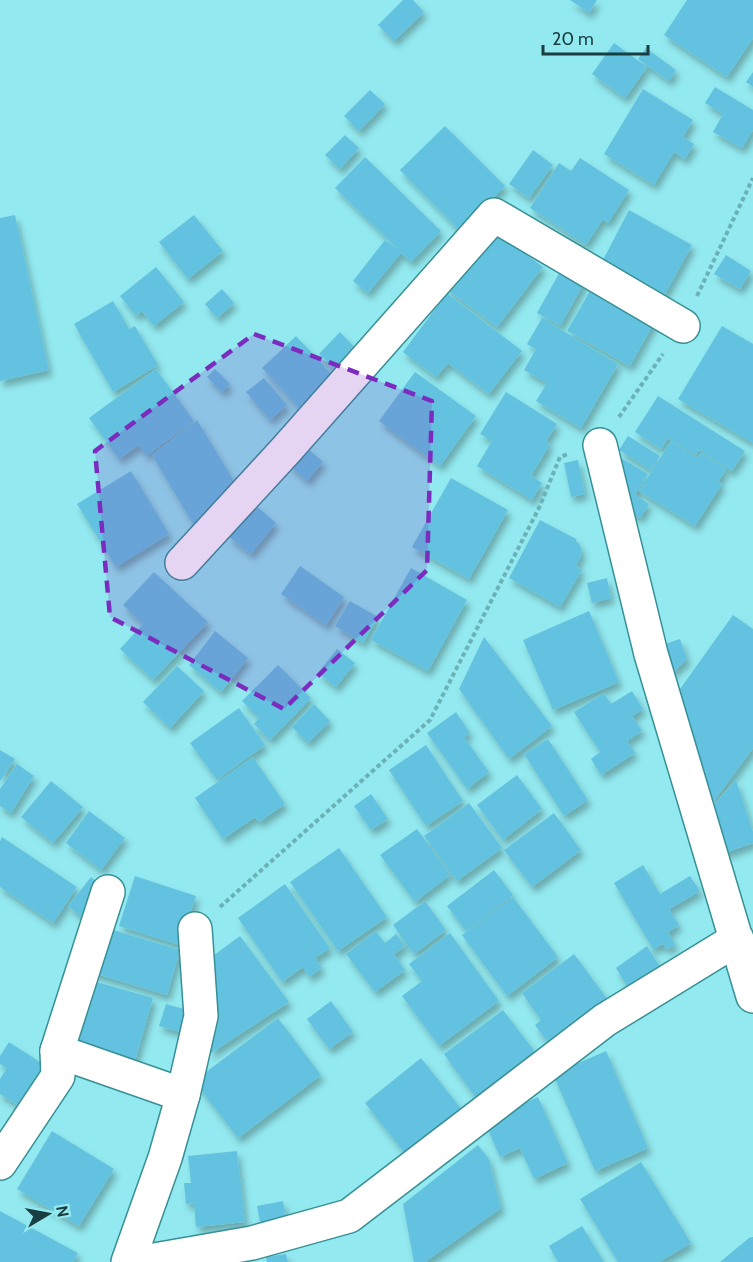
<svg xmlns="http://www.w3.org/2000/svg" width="753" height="1262" viewBox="0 0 753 1262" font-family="Cabin,sans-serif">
  <defs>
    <filter id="shadow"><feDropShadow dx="3.5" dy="6" stdDeviation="3" flood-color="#0004"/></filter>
  </defs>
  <rect width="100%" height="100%" fill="#92e9ef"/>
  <g fill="#64c2df" filter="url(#shadow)">
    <path d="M403 0H413L424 12 394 41 378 25Z"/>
    <path d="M570 0H597L589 13Z"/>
    <path d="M687 0H753V38L727 77 664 35Z"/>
    <path d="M614 43 647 67 625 98 592 74Z"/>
    <path d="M646 48 676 70 669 81 638 59Z"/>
    <path d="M753 72V87L746 82Z"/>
    <path d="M715 87 753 110V130L742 148 713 132 723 114 705 103Z"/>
    <path d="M643 89 693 120 683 137 694 144 685 159 674 152 654 185 604 154Z"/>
    <path d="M370 90 385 104 359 131 344 116Z"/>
    <path d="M445 126 505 186 460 231 400 170Z"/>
    <path d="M345 135 359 148 340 169 325 155Z"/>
    <path d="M533 150 553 165 529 198 509 184Z"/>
    <path d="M365 157 441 231 411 262 401 253 368 293 353 281 385 240 399 250 335 188Z"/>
    <path d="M580 158 629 190 608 223 603 219 586 245 530 208 559 163 571 171Z"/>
    <path d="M629 210 692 245 665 294 603 260Z"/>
    <path d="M15 215 49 370 0 381V218Z"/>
    <path d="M194 215 223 251 188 279 159 242Z"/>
    <path d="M490 227 543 267 497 327 444 287Z"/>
    <path d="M726 255 751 271 740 289 714 274Z"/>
    <path d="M156 267 184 302 154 326 142 311 136 316 120 296Z"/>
    <path d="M562 268 585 281 560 326 537 313Z"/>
    <path d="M594 284 656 319 630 366 567 331Z"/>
    <path d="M222 289 234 303 217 318 205 304Z"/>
    <path d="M447 293 522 351 489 394 448 363 436 377 403 352Z"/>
    <path d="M113 301 129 329 135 326 158 365 113 392 74 324Z"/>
    <path d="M542 318 618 364 581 428 536 401 547 383 524 370 536 349 527 344Z"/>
    <path d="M722 326 753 344V443L678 399Z"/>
    <path d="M340 332 357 350 337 371 319 354Z"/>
    <path d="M296 336 335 378 301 410 262 368Z"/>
    <path d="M156 369 194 421 146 456 139 445 119 459 89 418Z"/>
    <path d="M215 369 230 384 222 392 207 377Z"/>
    <path d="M415 372 476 416 440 466 379 421Z"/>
    <path d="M264 378 287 405 270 420 246 392Z"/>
    <path d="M506 392 557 424 546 441 550 444 531 476 542 483 532 500 477 466 492 441 480 434Z"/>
    <path d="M658 396 745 451 732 471 699 450 696 455 668 438 661 449 635 432Z"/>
    <path d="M197 420 237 486 195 527 152 455Z"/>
    <path d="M628 436 660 456 651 470 619 450Z"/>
    <path d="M671 441 698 458 701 453 726 469 718 482 722 484 695 526 639 491Z"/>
    <path d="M305 446 323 462 307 481 288 464Z"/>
    <path d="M621 458 648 474 635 495 649 504 640 518 628 511 615 470Z"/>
    <path d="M578 460 585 494 571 497 564 463Z"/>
    <path d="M131 471 169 534 116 567 77 504Z"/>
    <path d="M451 478 508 510 469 579 412 547Z"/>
    <path d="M254 504 276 523 251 554 228 536Z"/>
    <path d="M540 520 576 539V541L580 545 582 554 576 566 582 570 560 607 509 578Z"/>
    <path d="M300 566 344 597 326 625 281 594Z"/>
    <path d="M411 568 467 600 428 671 371 640Z"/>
    <path d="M154 572 208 622 153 680 120 649 143 624 123 605Z"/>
    <path d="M607 578 611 598 592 603 587 583Z"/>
    <path d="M350 601 378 617 363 643 335 626Z"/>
    <path d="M589 611 619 682 553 710 523 640Z"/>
    <path d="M733 615 753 629V748L711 805 675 696Z"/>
    <path d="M215 631 248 658 221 692 189 665Z"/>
    <path d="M484 637 552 726 509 759 459 689Z"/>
    <path d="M680 639 687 659 671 674 662 645Z"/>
    <path d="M337 649 355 663 336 687 318 673Z"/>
    <path d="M278 665 311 698 270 740 254 724 259 718 242 701Z"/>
    <path d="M177 666 204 691 170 728 143 702Z"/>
    <path d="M632 691 643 709 632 716 642 731 627 741 635 753 601 775 591 759 600 752 574 712 604 693 611 704Z"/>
    <path d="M314 704 330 721 308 743 292 727Z"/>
    <path d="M239 708 265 745 217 780 190 743Z"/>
    <path d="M456 712 470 733 464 737 489 772 467 789 427 733Z"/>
    <path d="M548 739 588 800 564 816 524 754Z"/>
    <path d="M426 745 463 801 426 826 389 770Z"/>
    <path d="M0 750 15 759 0 781Z"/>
    <path d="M253 757 285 804 259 822 255 817 223 839 195 798Z"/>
    <path d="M17 764 34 776 11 813 0 806V789Z"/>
    <path d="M517 775 542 809 503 840 477 805Z"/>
    <path d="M736 780 753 832V843L722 854 709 810Z"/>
    <path d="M51 781 83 807 53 843 21 817Z"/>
    <path d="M371 794 388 819 371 830 354 806Z"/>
    <path d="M469 803 502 848 457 881 424 836Z"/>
    <path d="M89 811 125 838 101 870 66 843Z"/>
    <path d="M554 813 581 850 532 887 504 850Z"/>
    <path d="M417 829 450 875 415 902 380 855Z"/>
    <path d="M2 837 77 887 53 923 0 887V841Z"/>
    <path d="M339 848 387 917 338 951 290 882Z"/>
    <path d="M643 865 660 894 690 876 700 891 669 909 679 925 668 932 675 945 667 949 663 944 653 949 614 883Z"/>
    <path d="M494 870 513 895 466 931 447 906Z"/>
    <path d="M135 876 196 896 180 945 119 926Z"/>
    <path d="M91 877 104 888 82 917 68 906Z"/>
    <path d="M285 884 330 948 315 958 322 968 309 977 303 967 282 982 238 918Z"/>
    <path d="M513 897 558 957 507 996 462 935Z"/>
    <path d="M425 901 446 930 414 954 393 925Z"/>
    <path d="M100 926 180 950 167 995 87 971Z"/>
    <path d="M376 931 385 943 396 934 405 946 394 954 405 970 375 992 346 954Z"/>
    <path d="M450 933 499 1001 439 1046 402 996 422 981 409 964Z"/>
    <path d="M240 936 289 1002 211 1053 206 961Z"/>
    <path d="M647 946 662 970 630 991 616 968Z"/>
    <path d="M574 954 611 1004 552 1048 535 1025 541 1020 522 993Z"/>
    <path d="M86 979 153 998 133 1068 65 1047Z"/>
    <path d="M331 1001 353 1032 329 1049 307 1019Z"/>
    <path d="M166 1004 191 1011 185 1033 159 1026Z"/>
    <path d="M503 1010 539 1057 479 1102 444 1054Z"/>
    <path d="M278 1018 321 1075 238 1138 194 1081Z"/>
    <path d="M9 1042 46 1066 21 1107 0 1094V1079L7 1068 0 1064V1056Z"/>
    <path d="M606 1051 648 1148 595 1171 553 1074Z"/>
    <path d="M421 1058 463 1111 407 1156 365 1103Z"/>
    <path d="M538 1097 568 1163 534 1179 520 1148 500 1157 486 1125 499 1115Z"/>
    <path d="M52 1131 114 1169 79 1226 17 1189Z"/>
    <path d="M478 1145 489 1159 501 1208 425 1262H414L403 1204Z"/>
    <path d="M237 1151 245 1222 196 1227 194 1203 186 1204 184 1183H191L188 1156Z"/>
    <path d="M641 1162 691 1243 659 1262H618L580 1199Z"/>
    <path d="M283 1201 287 1222 261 1227 257 1206Z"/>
    <path d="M0 1211 78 1253 73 1262H0Z"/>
    <path d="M582 1226 604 1262H558L549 1246Z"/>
    <path d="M753 1237V1262H720L749 1238Z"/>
    <path d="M286 1254 288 1262H267L266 1257Z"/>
  </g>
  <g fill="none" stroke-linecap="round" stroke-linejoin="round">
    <g stroke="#369095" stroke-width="36">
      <g id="minor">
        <path d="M600 445 651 654 753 996"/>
        <path d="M182 563 286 450 494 215 683 326"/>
        <path d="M57 1051 183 1095"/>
        <path d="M0 1163 58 1076 57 1051 108 892"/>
        <path d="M128 1262 165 1158 183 1095 201 1016 195 929"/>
        <path d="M143 1262 252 1243 349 1216 605 1020 737 939"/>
      </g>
    </g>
    <g stroke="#6bb2b7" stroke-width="4" stroke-dasharray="4.5 3" stroke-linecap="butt">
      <path d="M697 296 753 178"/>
      <path d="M619 417 663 354"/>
      <path d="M220 907 430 720 539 508 560 457 568 454"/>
    </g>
    <use href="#minor" stroke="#fff" stroke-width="33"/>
  </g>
  <path fill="#7b2cbf" fill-opacity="0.2" stroke="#7b2cbf" stroke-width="4.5" stroke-dasharray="12 8" stroke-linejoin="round" d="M254 334 432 401 427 570 284 709 110 617 95 451Z"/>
  <g transform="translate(48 1214) rotate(80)" stroke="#92e9ef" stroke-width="4.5" paint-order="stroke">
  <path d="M0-4.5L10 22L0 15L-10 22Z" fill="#193d40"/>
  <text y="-9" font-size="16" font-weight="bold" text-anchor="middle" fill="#193d40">N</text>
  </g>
  <path d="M543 45v9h105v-9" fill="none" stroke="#193d40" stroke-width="3"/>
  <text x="552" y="45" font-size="18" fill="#193d40" stroke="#92e9ef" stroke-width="4.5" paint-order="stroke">20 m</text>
</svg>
